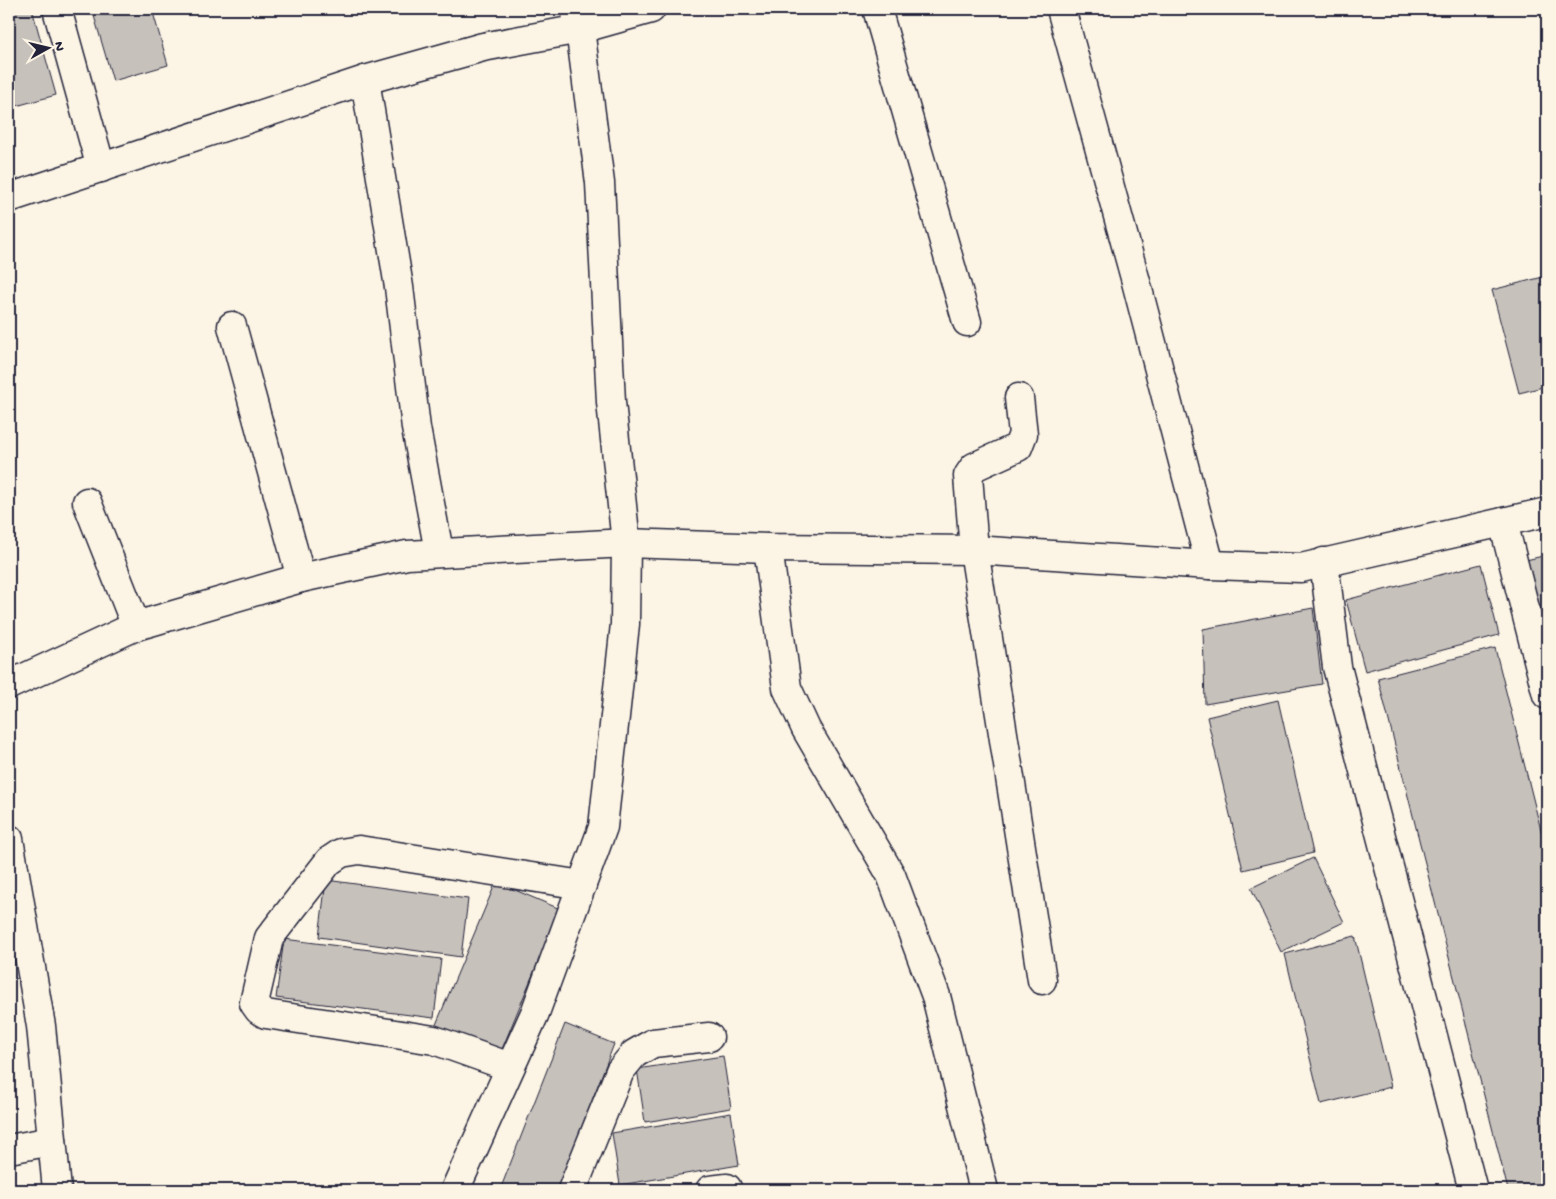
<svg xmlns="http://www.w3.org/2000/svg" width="1556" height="1199" viewBox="0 0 1556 1199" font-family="'Gochi Hand',sans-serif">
  <rect width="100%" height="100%" fill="#fcf5e5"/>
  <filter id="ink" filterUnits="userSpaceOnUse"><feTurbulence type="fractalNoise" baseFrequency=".02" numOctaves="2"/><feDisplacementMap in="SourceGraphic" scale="10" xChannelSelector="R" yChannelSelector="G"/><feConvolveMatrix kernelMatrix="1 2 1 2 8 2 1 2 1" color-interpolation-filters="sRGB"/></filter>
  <g filter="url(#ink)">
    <g fill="#c6c1bb" stroke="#22223b">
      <path d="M9 9H32L56 95 9 108Z"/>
      <path d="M92 9H152L168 65 113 81Z"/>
      <path d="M1547 276V386L1519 393 1492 290Z"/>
      <path d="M1547 555V626L1537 628 1522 561Z"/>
      <path d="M1481 564 1499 635 1365 671 1346 600Z"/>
      <path d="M1313 608 1322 684 1205 704 1203 629Z"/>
      <path d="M1495 648 1547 854V1190H1508L1378 678Z"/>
      <path d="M1278 700 1313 853 1243 870 1207 717Z"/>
      <path d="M1313 858 1344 922 1281 952 1251 888Z"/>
      <path d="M326 880 468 899 461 957 319 937Z"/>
      <path d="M496 882 560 909 500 1054 435 1027Z"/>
      <path d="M1355 936 1391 1087 1321 1104 1285 954Z"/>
      <path d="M284 939 441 959 434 1018 276 998Z"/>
      <path d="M565 1024 614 1044 557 1190H500Z"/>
      <path d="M723 1056 731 1108 645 1122 637 1069Z"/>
      <path d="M731 1113 739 1165 620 1185 612 1133Z"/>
    </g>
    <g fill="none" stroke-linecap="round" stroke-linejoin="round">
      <g stroke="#22223b" stroke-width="31">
        <g id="minor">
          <path d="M57 9 101 168"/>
          <path d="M877 9 967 322"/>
          <path d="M1061 9 1135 278 1210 565"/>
          <path d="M365 80 399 287 416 428 439 552"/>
          <path d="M9 198 365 80 483 47 580 29 651 9"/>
          <path d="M232 326 301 578"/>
          <path d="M1019 398 1023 434 1018 447 974 467 968 476 974 550 1042 980"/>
          <path d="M87 502 136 626"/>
          <path d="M1503 522 1547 695"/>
          <path d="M768 548 787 688 806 729 891 875 936 996 984 1190"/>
          <path d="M1324 562 1337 667 1473 1190"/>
          <path d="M9 685 136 626 301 578 407 555 626 543 768 548 974 550 1210 565 1301 568 1547 512"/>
          <path d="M9 839 41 1026 57 1190"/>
          <path d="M510 1067 434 1040 266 1014 259 1010 254 1003 269 938 329 861 341 853 359 850 582 885"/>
          <path d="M9 1149 52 1141"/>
          <path d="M455 1190 535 1013 603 827 625 624 626 543 611 402 600 183 580 29 575 9"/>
          <path d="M572 1190 620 1071 634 1054 653 1043 709 1037"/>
          <path d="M710 1190 727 1188"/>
        </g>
      </g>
      <use href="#minor" stroke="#fcf5e5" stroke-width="28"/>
    </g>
  </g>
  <rect width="1556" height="1199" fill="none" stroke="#fcf5e5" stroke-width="30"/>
  <rect x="15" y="15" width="1526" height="1169" fill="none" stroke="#22223b" stroke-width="2" filter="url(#ink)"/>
  <g transform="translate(48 48) rotate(82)" stroke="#fcf5e5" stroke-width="4" paint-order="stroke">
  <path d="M0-4L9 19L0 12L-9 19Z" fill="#22223b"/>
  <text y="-8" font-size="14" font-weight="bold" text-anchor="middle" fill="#22223b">N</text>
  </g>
</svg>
